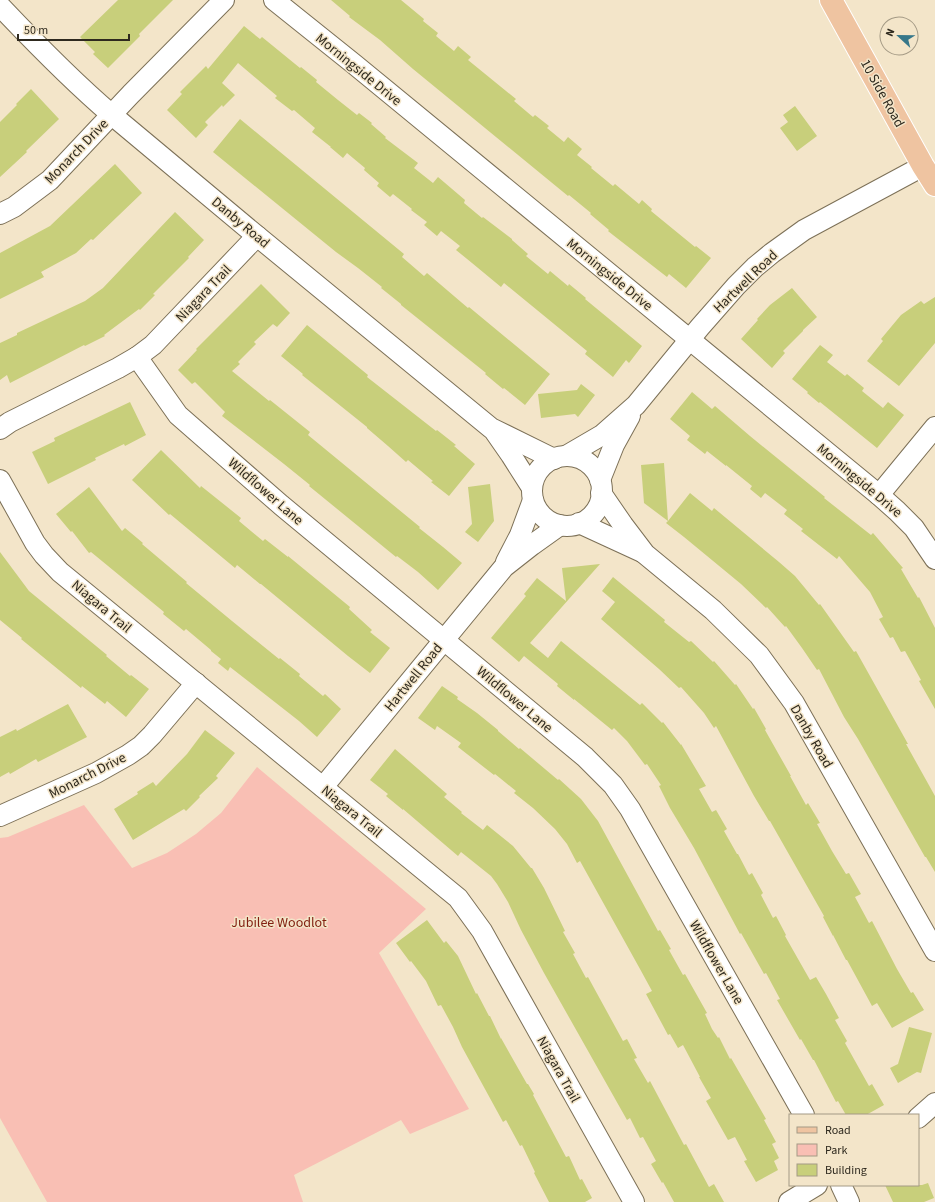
<svg xmlns="http://www.w3.org/2000/svg" width="935" height="1202" viewBox="0 0 935 1202" font-family="'Source Sans 3',sans-serif">
  <rect width="100%" height="100%" fill="#f3e5c9"/>
  <path fill="#f9bfb4" d="M257 767 426 909 379 953 469 1109 410 1134 401 1120 294 1175 303 1202H47L0 1118V838L8 837 84 805 132 868 167 853 196 834 221 813Z"/>
  <g fill="#c8cf7b">
    <path d="M118 0H173L139 34 140 36 108 68 93 54 95 52 80 37Z"/>
    <path d="M331 0H401L424 19 423 21 438 33 436 36 454 51 458 46 471 57 468 60 516 99 514 101 533 117 535 115 549 126 547 128 564 142 568 137 582 149 577 155 592 167 591 168 613 186 615 184 639 204 642 200 652 209 651 211 695 247 696 246 711 258 686 288 669 274 667 277 613 235 608 231 609 230 590 214 591 213 569 195 568 196 413 69 380 40 349 17 350 16Z"/>
    <path d="M244 26 260 39 262 37 300 68 301 67 317 80 316 82 338 100 357 115 359 113 372 123 371 124 386 137 385 138 418 163 414 168 433 183 438 177 465 200 464 203 482 218 483 217 512 239V240L528 254 526 256 548 274 550 271 568 286 569 284 586 298 585 299 642 346 629 363 626 360 613 377 585 354 587 351 504 283 501 287 472 263 456 250 460 246 441 231 437 236 424 225 427 222 411 210 412 209 393 194 390 197 377 186 379 183 364 170 365 168 347 153 343 158 330 147H331L312 132 315 128 294 110 292 111 275 98 277 96 238 63 222 83 235 95 223 107 222 105 205 122 208 125 196 138 167 110 182 94 180 92 206 66 208 69Z"/>
    <path d="M31 89 59 119 26 151 27 152 0 177V122L17 105 16 104Z"/>
    <path d="M795 106 817 136 797 151 780 128 788 122 783 115Z"/>
    <path d="M240 119 404 254 402 257 424 276 427 273 468 308 469 307 550 374 525 405 504 388 503 389 485 374 486 373 401 305V304L381 288 382 287 358 268 336 252 213 152Z"/>
    <path d="M115 164 142 193 93 240 91 239 76 253 41 272 44 277 0 299V253L50 226Z"/>
    <path d="M175 212 204 240 188 257 189 258 153 294 155 295 140 310 139 309 104 335 105 336 85 346 84 345 55 360 10 383 7 375 0 380V343L17 335V333L85 301 103 288Z"/>
    <path d="M261 284 290 313 277 327 273 324 254 342 256 344 238 362 240 364 232 371 269 401 270 400 310 432 308 435 398 509 420 527 419 528 443 547 462 563 438 590 418 572 397 556 396 557 309 486 310 485 284 464 222 416 225 412 195 382 192 384 178 370 197 350 196 349Z"/>
    <path d="M792 288 817 317 803 330V331L783 351 785 353 772 368 741 339 758 320 757 319 770 305Z"/>
    <path d="M935 297V343L899 386 867 361 883 341 881 339 901 315 921 301 924 304Z"/>
    <path d="M307 325 368 375 367 377 436 431 437 430 456 445 454 446 475 464 449 496 431 482 433 481 408 460 406 462 388 446 367 428V427L302 375 303 374 281 356Z"/>
    <path d="M820 345 833 355 827 362 845 376 847 374 864 388 862 391 883 408 888 402 904 415 877 448 820 402 819 403 807 393 808 392 792 379Z"/>
    <path d="M581 384 595 395 578 417 575 414 541 418 538 394 577 390Z"/>
    <path d="M692 392 712 409 715 406 750 436 825 497 824 498 871 535 873 533 903 568 901 569 918 598 919 597 935 628V709L919 681 921 680 905 651 901 652 893 637 890 638 879 619 883 617 870 592 839 556 837 559 801 531 803 529 784 514 787 510 765 493 761 498 750 489 752 486 726 465V466L707 451 705 454 687 440 690 436 670 419Z"/>
    <path d="M130 402 146 435 125 446 124 444 95 458 96 460 48 484 32 452 55 441 54 438Z"/>
    <path d="M161 450 200 488 201 486 241 518 239 521 263 541 265 539 288 557V556L350 607 349 609 372 630 370 632 390 648 370 673 348 656 261 584H260L237 565 235 568 170 514 169 515 132 480Z"/>
    <path d="M664 463 668 521 690 493 712 511 714 508 779 562 795 576 819 605 820 604 854 652 856 651 908 744H906L935 796V872L926 857H925L858 739 844 717 819 669 817 670 802 648 786 626 785 627 767 607 766 608 741 584 684 537 666 523 668 521 644 503 641 465Z"/>
    <path d="M490 484 494 521 478 542 465 532 472 524 468 487Z"/>
    <path d="M89 487 122 531 125 528 143 543 142 544 187 582 186 583 232 621 279 659 280 658 300 674 299 676 323 696 325 694 341 709 317 737 299 721 230 667 228 671 218 663 221 659 211 651V650L186 629 184 631 163 614 164 612 91 552 89 553 72 531 71 532 56 514Z"/>
    <path d="M0 552 29 591 107 655 106 656 130 676 131 675 149 689 126 717 107 701 105 704 82 686 81 688 21 639 22 638 0 620Z"/>
    <path d="M600 564 530 643 548 658 561 641 640 705 642 703 662 723 663 722 681 745V744L706 786 699 789 712 812 716 810 727 829 724 831 737 854H738L749 875 752 873 763 893 761 895 773 918 776 916 786 935 785 936 810 980 816 977 826 994 839 1018 835 1020 847 1041 845 1043 869 1086 872 1084 884 1105 866 1115H846L838 1101 836 1102 814 1060H813L801 1039 800 1040 777 1000 780 999 766 973 764 974 741 933 740 934 694 848 670 808 659 786 661 785 647 764 645 765 627 741 614 728 612 730 574 699V700L557 686 558 684 524 656 519 662 491 638 526 596 524 594 537 578 566 601 562 568Z"/>
    <path d="M613 577 665 620 664 622 689 642 691 641 713 662 714 661 735 685 736 684 753 709 754 708 766 729 765 730 791 776H790L806 805 808 803 820 823 817 824 832 851 846 874 849 873 861 894 855 897 869 923 872 921 897 969 911 993 913 992 924 1010 892 1028 877 1003 872 1006 847 960H846L833 935V936L823 917 824 916 770 821H769L754 796 716 726 714 728 704 713 681 687 679 688 659 669 601 619 615 602 602 591Z"/>
    <path d="M442 686 458 697 457 699 477 713 498 730V731L519 749 520 748 558 780 559 779 581 799 598 821 658 931 660 930 671 949 669 950 683 975 685 974 707 1013 705 1014 712 1029 718 1038 719 1037 730 1059 731 1058 766 1119 764 1120 776 1142 772 1144 779 1158 774 1161 778 1170 756 1182 744 1161 747 1160 735 1137 728 1140 706 1101 711 1098 699 1077H700L683 1045 678 1048 670 1034 668 1035 646 994 652 991 640 969 580 861 577 863 567 844 555 829 533 808 514 793 516 791 495 774 494 775 458 747 461 743 437 726 435 730 418 718Z"/>
    <path d="M68 704 87 737 38 762 36 759 10 774 9 772 0 777V737L16 729 17 731Z"/>
    <path d="M205 730 235 753 216 776 218 778 199 796 200 797 186 811 184 809 133 840 114 809 138 794 137 792 153 782 156 786 187 754Z"/>
    <path d="M395 749 447 794 444 797 462 812 461 813 483 830 487 825 513 846 531 868H532L544 888 565 931 563 932 575 953 573 954 586 978 588 977 623 1041 627 1039 637 1058 634 1059 648 1083 650 1081 684 1145 686 1144 709 1187 714 1184 724 1202H674L663 1182 662 1183 651 1164 656 1161 643 1137 640 1138 630 1118 627 1120 544 973 521 930 508 902 497 884 491 876 461 852 458 856 403 809V810L386 796 388 794 370 780Z"/>
    <path d="M427 920 444 943 446 941 458 956 476 994 477 993 489 1016H490L501 1039V1038L527 1084H528L534 1094 533 1095 566 1157 569 1156 580 1180 582 1179 592 1198 585 1202H549L534 1173 535 1172 522 1145 520 1146 506 1120 503 1122 462 1047 453 1027 441 1005 438 1006 426 981 411 961 410 962 396 943Z"/>
    <path d="M909 1027 932 1033 921 1073 917 1072 898 1083 890 1068 898 1064Z"/>
    <path d="M928 1183 934 1198 924 1202H893L885 1185H922Z"/>
  </g>
  <g fill="none" stroke-linecap="round" stroke-linejoin="round">
    <g stroke="#7c7057" stroke-width="22">
      <g id="minor">
        <path d="M274 0 354 64 879 495 897 511 914 528 935 559"/>
        <path d="M0 6C36 44 72 81 112 115L257 236 491 428 554 459"/>
        <path d="M0 214 14 207 50 180 131 94 224 0"/>
        <path d="M137 357 178 415 281 505 585 757 613 785 630 809 804 1115"/>
        <path d="M0 429 10 422 118 368 137 357 153 345 257 236"/>
        <path d="M495 432 511 455 532 488"/>
        <path d="M566 456 602 435 636 405 700 327 736 286 755 267 772 253 804 230 923 166"/>
        <circle cx="567" cy="491" r="35"/>
        <path d="M0 480 35 543 44 555 60 572 458 898 482 931 634 1202"/>
        <path d="M600 480 614 445 630 416"/>
        <path d="M601 493 623 525 645 554 713 610 759 655 794 703 935 951"/>
        <path d="M879 495 935 427"/>
        <path d="M579 523 642 552"/>
        <path d="M506 562 520 535 533 500"/>
        <path d="M323 787 504 567 532 545 560 525"/>
        <path d="M0 816 96 773 128 755 141 746 152 735 196 683"/>
        <path d="M918 1118 935 1103"/>
        <path d="M841 1185 849 1202"/>
        <path d="M789 1202 817 1185"/>
      </g>
    </g>
    <g stroke="#fff" stroke-width="24">
      <path id="major" d="M831 0 923 166 935 185"/>
    </g>
    <use href="#minor" stroke="#fff" stroke-width="20"/>
    <use href="#major" stroke="#efc4a1" stroke-width="22"/>
  </g>
  <g text-anchor="middle" stroke-width="3" stroke-linejoin="round" paint-order="stroke">
    <g font-size="14" fill="#2e291e" stroke="#f3e5c9">
      <text transform="translate(359 69) rotate(39)" y="5">Morningside Drive</text>
      <text transform="translate(883 93) rotate(61)" y="5">10 Side Road</text>
      <text transform="translate(76 151) rotate(-46)" y="5">Monarch Drive</text>
      <text transform="translate(241 222) rotate(40)" y="5">Danby Road</text>
      <text transform="translate(610 274) rotate(39)" y="5">Morningside Drive</text>
      <text transform="translate(745 281) rotate(-44)" y="5">Hartwell Road</text>
      <text transform="translate(203 293) rotate(-46)" y="5">Niagara Trail</text>
      <text transform="translate(860 480) rotate(40)" y="5">Morningside Drive</text>
      <text transform="translate(266 491) rotate(41)" y="5">Wildflower Lane</text>
      <text transform="translate(102 606) rotate(40)" y="5">Niagara Trail</text>
      <text transform="translate(413 677) rotate(-51)" y="5">Hartwell Road</text>
      <text transform="translate(515 699) rotate(40)" y="5">Wildflower Lane</text>
      <text transform="translate(812 736) rotate(60)" y="5">Danby Road</text>
      <text transform="translate(87 775) rotate(-27)" y="5">Monarch Drive</text>
      <text transform="translate(352 811) rotate(39)" y="5">Niagara Trail</text>
      <text transform="translate(717 962) rotate(60)" y="5">Wildflower Lane</text>
      <text transform="translate(559 1069) rotate(61)" y="5">Niagara Trail</text>
    </g>
    <g font-size="14" fill="#821f10" stroke="#f3e5c9">
      <text x="279" y="927">Jubilee Woodlot</text>
    </g>
  </g>
  <rect x="789" y="1114" width="130" height="72" fill="#f3e5c9" stroke="#a49a85"/>
  <rect x="797" y="1127" width="20" height="6" fill="#efc4a1" stroke="#a49a85"/>
  <text x="825" y="1134" font-size="12" fill="#2e291e">Road</text>
  <rect x="797" y="1144" width="20" height="12" fill="#f9bfb4" stroke="#a49a85"/>
  <text x="825" y="1154" font-size="12" fill="#2e291e">Park</text>
  <rect x="797" y="1164" width="20" height="12" fill="#c8cf7b" stroke="#a49a85"/>
  <text x="825" y="1174" font-size="12" fill="#2e291e">Building</text>
  <g transform="translate(899 36) rotate(292)"><circle r="19" fill="#f3e5c9" stroke="#a49a85"/>
  <path d="M0-3L7 15L0 10L-7 15Z" fill="#36778a"/>
  <text y="-6" font-size="11" font-weight="bold" text-anchor="middle" fill="#2e291e">N</text>
  </g>
  <path d="M18 34v6h111v-6" fill="none" stroke="#2e291e" stroke-width="2"/>
  <text x="24" y="34" font-size="12" fill="#2e291e" stroke="#f3e5c9" stroke-width="3" paint-order="stroke">50 m</text>
</svg>
